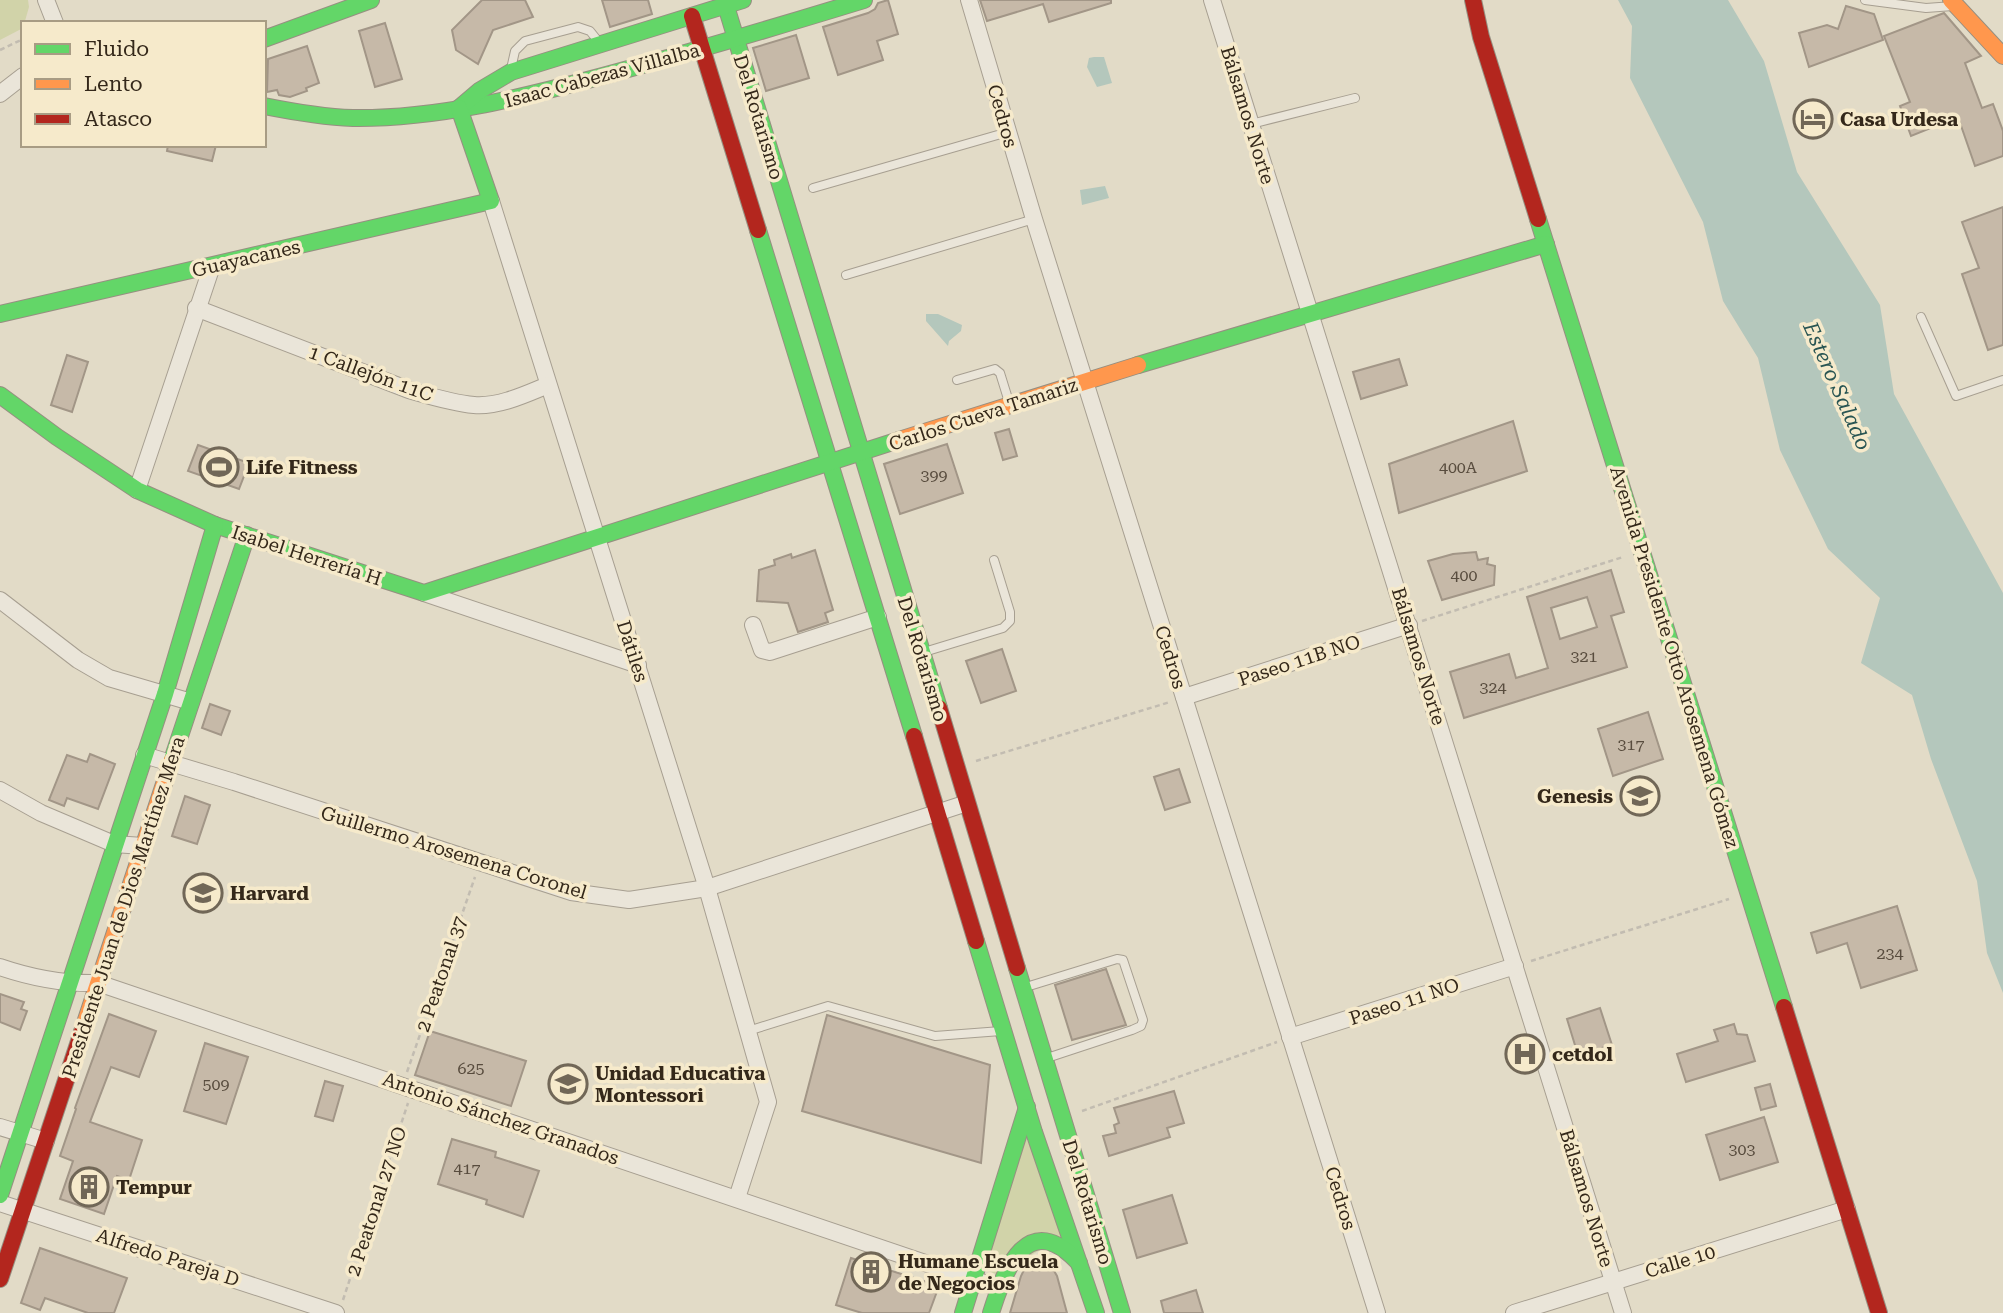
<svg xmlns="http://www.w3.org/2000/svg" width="2003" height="1313" viewBox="0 0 2003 1313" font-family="'Roboto Serif',serif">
  <rect width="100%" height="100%" fill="#e2dbc7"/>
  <g fill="#d1d3a9">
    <path d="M0 0H28L29 7 23 28 0 40Z"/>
    <path d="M1025 1135 1068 1235 996 1274 985 1270Z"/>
  </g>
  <g fill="#b4c7bc">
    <path d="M1618 0H1728L1764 61 1797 172 1880 305 1894 394 2003 593V993L1987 953 1977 881 1931 759 1912 695 1861 663 1880 598 1828 549 1780 450 1758 358 1723 301 1703 222 1630 78 1632 26Z"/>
    <path d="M1094 57H1104L1112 83 1097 87 1087 67 1089 58Z"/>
    <path d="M1105 186 1109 198 1082 205 1080 190Z"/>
    <path d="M926 314H938L962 325 961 331 949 341 948 346 926 321Z"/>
  </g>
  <g fill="#c6b9a8" stroke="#a29687" stroke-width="2" fill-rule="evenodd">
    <path d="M482 0H525L533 17 493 30 478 64 456 50 452 30Z"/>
    <path d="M602 0H648L652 14 610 27Z"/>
    <path d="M888 0 898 34 877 41 883 60 838 75 823 27 868 13 875 9 878 3Z"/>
    <path d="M980 0H1111V3L1049 22 1043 4 987 21Z"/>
    <path d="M1846 6 1874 14 1883 40 1809 67 1799 33 1827 25 1838 29Z"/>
    <path d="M1944 13 1981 56 1965 63 1982 108 1993 104 2003 131V156L1975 166 1958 117 1911 136 1900 106 1910 102 1884 36Z"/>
    <path d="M385 23 402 79 375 87 359 31Z"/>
    <path d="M796 35 809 78 766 91 753 48Z"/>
    <path d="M307 46 319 83 306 88 307 91 290 97 279 95 277 90 267 92 268 59Z"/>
    <path d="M168 145H216L212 161 167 151Z"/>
    <path d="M2003 207V345L1988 350 1962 274 1979 268 1962 222Z"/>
    <path d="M67 355 88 362 72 412 51 405Z"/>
    <path d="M1399 359 1407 385 1361 399 1353 372Z"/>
    <path d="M1513 421 1527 471 1399 513 1389 464Z"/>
    <path d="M1009 429 1017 456 1003 460 995 433Z"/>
    <path d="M947 444 963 493 900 514 884 464Z"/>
    <path d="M198 445 249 463 239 489 188 471Z"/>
    <path d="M815 550 833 610 825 613 828 622 798 632 788 603 757 601 759 570 775 565 774 560 791 554 792 558Z"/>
    <path d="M1476 552 1478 560 1488 558 1487 564 1495 566 1494 585 1442 600 1428 561 1453 554Z"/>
    <path d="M1611 570 1624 612 1611 616 1627 667 1464 718 1450 672 1509 654 1516 678 1548 668 1527 597ZM1587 597 1597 627 1560 639 1551 608Z"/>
    <path d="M1002 649 1016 691 981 703 966 661Z"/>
    <path d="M210 704 230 711 221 735 202 728Z"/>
    <path d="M1648 712 1663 759 1613 776 1598 729Z"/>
    <path d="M90 754 115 764 98 809 67 798 64 806 49 800 67 755 87 762Z"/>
    <path d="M1179 769 1190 802 1165 810 1154 777Z"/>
    <path d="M185 796 210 805 197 844 172 836Z"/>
    <path d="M1897 906 1917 970 1861 988 1847 943 1817 953 1811 933Z"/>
    <path d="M1106 969 1126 1025 1072 1040 1055 985Z"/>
    <path d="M0 994 24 1002 21 1009 27 1011 20 1030 0 1022Z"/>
    <path d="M1600 1008 1612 1045 1578 1055 1567 1019Z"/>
    <path d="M109 1014 156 1031 139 1077 111 1067 90 1122 142 1140 129 1180 117 1176 104 1214 60 1199 73 1161 60 1156 76 1109 75 1108Z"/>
    <path d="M827 1015 990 1065 981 1163 802 1111Z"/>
    <path d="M1734 1024 1737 1034 1747 1035 1755 1061 1686 1082 1677 1054 1718 1041 1714 1030Z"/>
    <path d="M430 1031 526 1061 511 1106 415 1075Z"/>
    <path d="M205 1043 248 1057 226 1124 184 1111Z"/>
    <path d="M325 1081 343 1086 333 1121 315 1116Z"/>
    <path d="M1770 1084 1776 1106 1761 1110 1755 1088Z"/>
    <path d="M1174 1091 1184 1123 1167 1128 1170 1137 1109 1156 1103 1136 1116 1133 1114 1125 1119 1123 1114 1108Z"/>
    <path d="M1764 1117 1778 1162 1720 1180 1706 1135Z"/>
    <path d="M452 1139 496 1152 495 1157 539 1171 523 1217 486 1204 487 1200 438 1184Z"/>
    <path d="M1172 1195 1187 1243 1137 1258 1123 1210Z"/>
    <path d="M40 1248 127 1278 114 1313H88L45 1298 40 1310 21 1303Z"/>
    <path d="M851 1258 939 1286 929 1313H862L836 1305Z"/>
    <path d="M1042 1261 1050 1264 1057 1276 1067 1313H1010L1021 1276 1025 1268 1034 1262Z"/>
    <path d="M1196 1290 1203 1313H1164L1161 1301Z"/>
  </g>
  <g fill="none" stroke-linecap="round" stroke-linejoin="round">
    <g stroke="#a79f91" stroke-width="10">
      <g id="lane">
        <path d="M1865 0 1926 8 1953 6"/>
        <path d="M511 69 515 51 525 41 578 27 590 31 598 41"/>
        <path d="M1251 124 1355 98"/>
        <path d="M813 188 1008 132"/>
        <path d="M846 275 1034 219"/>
        <path d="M1921 317 1956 396 2003 380"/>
        <path d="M957 380 995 369 1000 373 1009 402"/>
        <path d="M924 652 1003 628 1010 621V612L994 560"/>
        <path d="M1026 987 1117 959 1123 960 1143 1020 1141 1026 1132 1030 1047 1058"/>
        <path d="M748 1031 828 1006 935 1036 1001 1031"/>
      </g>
    </g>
    <g stroke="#a79f91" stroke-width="18">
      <g id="street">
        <path d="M46 0 55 23"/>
        <path d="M969 0 1034 219 1377 1313"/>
        <path d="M1212 0 1623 1313"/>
        <path d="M0 94 23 76"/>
        <path d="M491 201 707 888 768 1102 737 1198"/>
        <path d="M196 308 409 390C430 396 452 403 474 405 499 407 526 394 548 385"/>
        <path d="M137 490 212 266"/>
        <path d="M424 593 638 665"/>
        <path d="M0 600 78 660 109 678 191 702"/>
        <path d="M753 625 762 650 770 652 878 617"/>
        <path d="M1184 697 1409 625"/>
        <path d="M144 755 234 782 571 892 629 900 707 888 967 803"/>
        <path d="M0 790 41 813 114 844 143 846"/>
        <path d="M0 967C32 978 64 984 98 983L999 1288"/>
        <path d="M1290 1037 1515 966"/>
        <path d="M0 1127 46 1141"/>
        <path d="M0 1203 336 1313"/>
        <path d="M1514 1313 1847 1209"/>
      </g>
    </g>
    <g stroke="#968f81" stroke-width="18">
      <g id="fast">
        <path d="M726 6 939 708"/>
        <path d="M264 39 371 0"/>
        <path d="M264 106C294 112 323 117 353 118 437 119 519 98 599 77 688 53 776 27 864 0"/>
        <path d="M459 108 479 91 511 72 743 0"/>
        <path d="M1538 219 1784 1007"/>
        <path d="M758 230 914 736"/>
        <path d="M0 314 491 201 459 108"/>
        <path d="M1138 365 1546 244"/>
        <path d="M0 395 57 437 137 490 215 525 424 593 899 440"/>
        <path d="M172 760 247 535"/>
        <path d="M976 941 1034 1132 1096 1313"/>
        <path d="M1017 968 1122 1313"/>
        <path d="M0 1195 165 694 215 525"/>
        <path d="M963 1313 1027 1107"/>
        <path d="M991 1313C1005 1268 1028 1208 1079 1263"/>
      </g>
    </g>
    <g stroke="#968f81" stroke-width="18">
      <g id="slow">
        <path d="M1951 0 2003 56"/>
        <path d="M899 440 1138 365"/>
        <path d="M82 1032 172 760"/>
      </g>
    </g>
    <g stroke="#968f81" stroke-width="18">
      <g id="jam">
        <path d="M1473 0 1481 37 1538 219"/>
        <path d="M692 16 758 230"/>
        <path d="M939 708 1017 968"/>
        <path d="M914 736 976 941"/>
        <path d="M1784 1007 1879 1313"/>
        <path d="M0 1279 82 1032"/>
      </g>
    </g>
    <g stroke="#c2bcb1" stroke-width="2.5" stroke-dasharray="5 3.5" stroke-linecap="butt">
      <path d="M0 50 23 39"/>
      <path d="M1422 621 1623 557"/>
      <path d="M976 761 1170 702"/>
      <path d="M1531 961 1729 899"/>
      <path d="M407 1072 475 877"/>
      <path d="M1082 1111 1277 1042"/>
      <path d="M343 1300 408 1103"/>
    </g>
    <use href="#lane" stroke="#eae5d9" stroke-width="8"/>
    <use href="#street" stroke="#eae5d9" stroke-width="16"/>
    <use href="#fast" stroke="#63d668" stroke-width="16"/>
    <use href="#slow" stroke="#ff974d" stroke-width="16"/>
    <use href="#jam" stroke="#b3261e" stroke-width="16"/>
  </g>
  <defs>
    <g id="hotel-ring" transform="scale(2.0125)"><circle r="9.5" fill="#f6eacb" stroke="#716757" stroke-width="1.5"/><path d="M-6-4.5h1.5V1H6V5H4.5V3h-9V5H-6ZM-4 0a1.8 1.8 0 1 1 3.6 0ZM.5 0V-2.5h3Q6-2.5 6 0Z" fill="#716757"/></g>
    <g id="stadium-ring" transform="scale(2.0125)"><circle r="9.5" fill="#f6eacb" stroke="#716757" stroke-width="1.5"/><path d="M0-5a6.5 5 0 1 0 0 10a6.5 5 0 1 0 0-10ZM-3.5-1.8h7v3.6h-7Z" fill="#716757"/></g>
    <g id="school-ring" transform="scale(2.0125)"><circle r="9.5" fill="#f6eacb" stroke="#716757" stroke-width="1.5"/><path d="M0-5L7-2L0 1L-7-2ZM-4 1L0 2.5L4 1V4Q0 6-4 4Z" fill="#716757"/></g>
    <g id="hospital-ring" transform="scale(2.0125)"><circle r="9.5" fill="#f6eacb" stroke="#716757" stroke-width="1.5"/><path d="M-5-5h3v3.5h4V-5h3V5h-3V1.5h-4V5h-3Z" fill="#716757"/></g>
    <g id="building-ring" transform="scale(2.0125)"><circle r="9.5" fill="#f6eacb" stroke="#716757" stroke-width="1.5"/><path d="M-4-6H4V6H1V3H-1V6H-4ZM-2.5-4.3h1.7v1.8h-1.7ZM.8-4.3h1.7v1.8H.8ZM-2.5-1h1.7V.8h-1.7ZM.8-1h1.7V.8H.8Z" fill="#716757"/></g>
  </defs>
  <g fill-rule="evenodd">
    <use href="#hotel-ring" x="1813" y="119"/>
    <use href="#stadium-ring" x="219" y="467"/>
    <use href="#school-ring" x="1640" y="796"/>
    <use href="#school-ring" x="203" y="893"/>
    <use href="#hospital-ring" x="1525" y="1054"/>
    <use href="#school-ring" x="568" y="1084"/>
    <use href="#building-ring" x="89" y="1187"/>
    <use href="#building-ring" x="871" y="1272"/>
  </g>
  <g text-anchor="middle" stroke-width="7" stroke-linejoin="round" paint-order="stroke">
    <g font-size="16" fill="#584c3e">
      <text x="1458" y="473">400A</text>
      <text x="934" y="481">399</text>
      <text x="1464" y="581">400</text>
      <text x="1584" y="662">321</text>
      <text x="1493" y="693">324</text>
      <text x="1631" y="750">317</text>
      <text x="1890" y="959">234</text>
      <text x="471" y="1074">625</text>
      <text x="216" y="1090">509</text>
      <text x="1742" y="1155">303</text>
      <text x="467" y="1174">417</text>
    </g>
    <g font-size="19" fill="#34281a" stroke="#f6eacb">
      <text transform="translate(602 75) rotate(-15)" y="7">Isaac Cabezas Villalba</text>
      <text transform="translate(1248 115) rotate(73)" y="7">Bálsamos Norte</text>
      <text transform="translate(1003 116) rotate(74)" y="7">Cedros</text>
      <text transform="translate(759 117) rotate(73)" y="7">Del Rotarismo</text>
      <text transform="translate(246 258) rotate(-13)" y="7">Guayacanes</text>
      <text transform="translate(371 373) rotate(20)" y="7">1 Callejón 11C</text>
      <text transform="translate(983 414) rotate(-18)" y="7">Carlos Cueva Tamariz</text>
      <text transform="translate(307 555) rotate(18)" y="7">Isabel Herrería H</text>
      <text transform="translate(633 651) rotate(72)" y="7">Dátiles</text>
      <text transform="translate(1419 656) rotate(73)" y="7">Bálsamos Norte</text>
      <text transform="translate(1171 657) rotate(73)" y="7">Cedros</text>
      <text transform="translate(1675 657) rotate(73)" y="7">Avenida Presidente Otto Arosemena Gómez</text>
      <text transform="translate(923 659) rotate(73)" y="7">Del Rotarismo</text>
      <text transform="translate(1299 660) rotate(-18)" y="7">Paseo 11B NO</text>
      <text transform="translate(454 852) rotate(17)" y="7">Guillermo Arosemena Coronel</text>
      <text transform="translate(123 907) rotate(-72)" y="7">Presidente Juan de Dios Martínez Mera</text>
      <text transform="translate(441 974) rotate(-71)" y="7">2 Peatonal 37</text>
      <text transform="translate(1404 1001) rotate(-18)" y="7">Paseo 11 NO</text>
      <text transform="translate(501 1118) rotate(19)" y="7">Antonio Sánchez Granados</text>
      <text transform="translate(1341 1198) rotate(73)" y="7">Cedros</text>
      <text transform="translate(1587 1198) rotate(73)" y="7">Bálsamos Norte</text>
      <text transform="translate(376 1201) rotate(-72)" y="7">2 Peatonal 27 NO</text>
      <text transform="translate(1088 1202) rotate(73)" y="7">Del Rotarismo</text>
      <text transform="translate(168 1257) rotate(18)" y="7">Alfredo Pareja D</text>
      <text transform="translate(1680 1261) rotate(-17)" y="7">Calle 10</text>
    </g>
    <g font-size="19" font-weight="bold" fill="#34281a" stroke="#f6eacb" text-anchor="start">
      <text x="1840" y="126">Casa Urdesa</text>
      <text x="246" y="474">Life Fitness</text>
      <text x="1613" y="803" text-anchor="end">Genesis</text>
      <text x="230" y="900">Harvard</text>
      <text x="1552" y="1061">cetdol</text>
      <text x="595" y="1080">Unidad Educativa<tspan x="595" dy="22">Montessori</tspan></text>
      <text x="116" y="1194">Tempur</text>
      <text x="898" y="1268">Humane Escuela<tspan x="898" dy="22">de Negocios</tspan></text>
    </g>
    <g font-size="21" font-style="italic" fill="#295553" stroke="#f6eacb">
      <text transform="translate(1837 386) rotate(66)" y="7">Estero Salado</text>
    </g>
  </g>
  <rect x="21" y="21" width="245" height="126" fill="#f6eacb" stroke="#a89c84" stroke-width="2"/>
  <rect x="35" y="44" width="35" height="10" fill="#63d668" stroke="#a89c84" stroke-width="2"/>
  <text x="84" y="56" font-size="21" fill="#34281a">Fluido</text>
  <rect x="35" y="79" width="35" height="10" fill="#ff974d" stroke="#a89c84" stroke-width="2"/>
  <text x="84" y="91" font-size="21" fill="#34281a">Lento</text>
  <rect x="35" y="114" width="35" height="10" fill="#b3261e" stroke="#a89c84" stroke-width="2"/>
  <text x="84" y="126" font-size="21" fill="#34281a">Atasco</text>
</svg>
